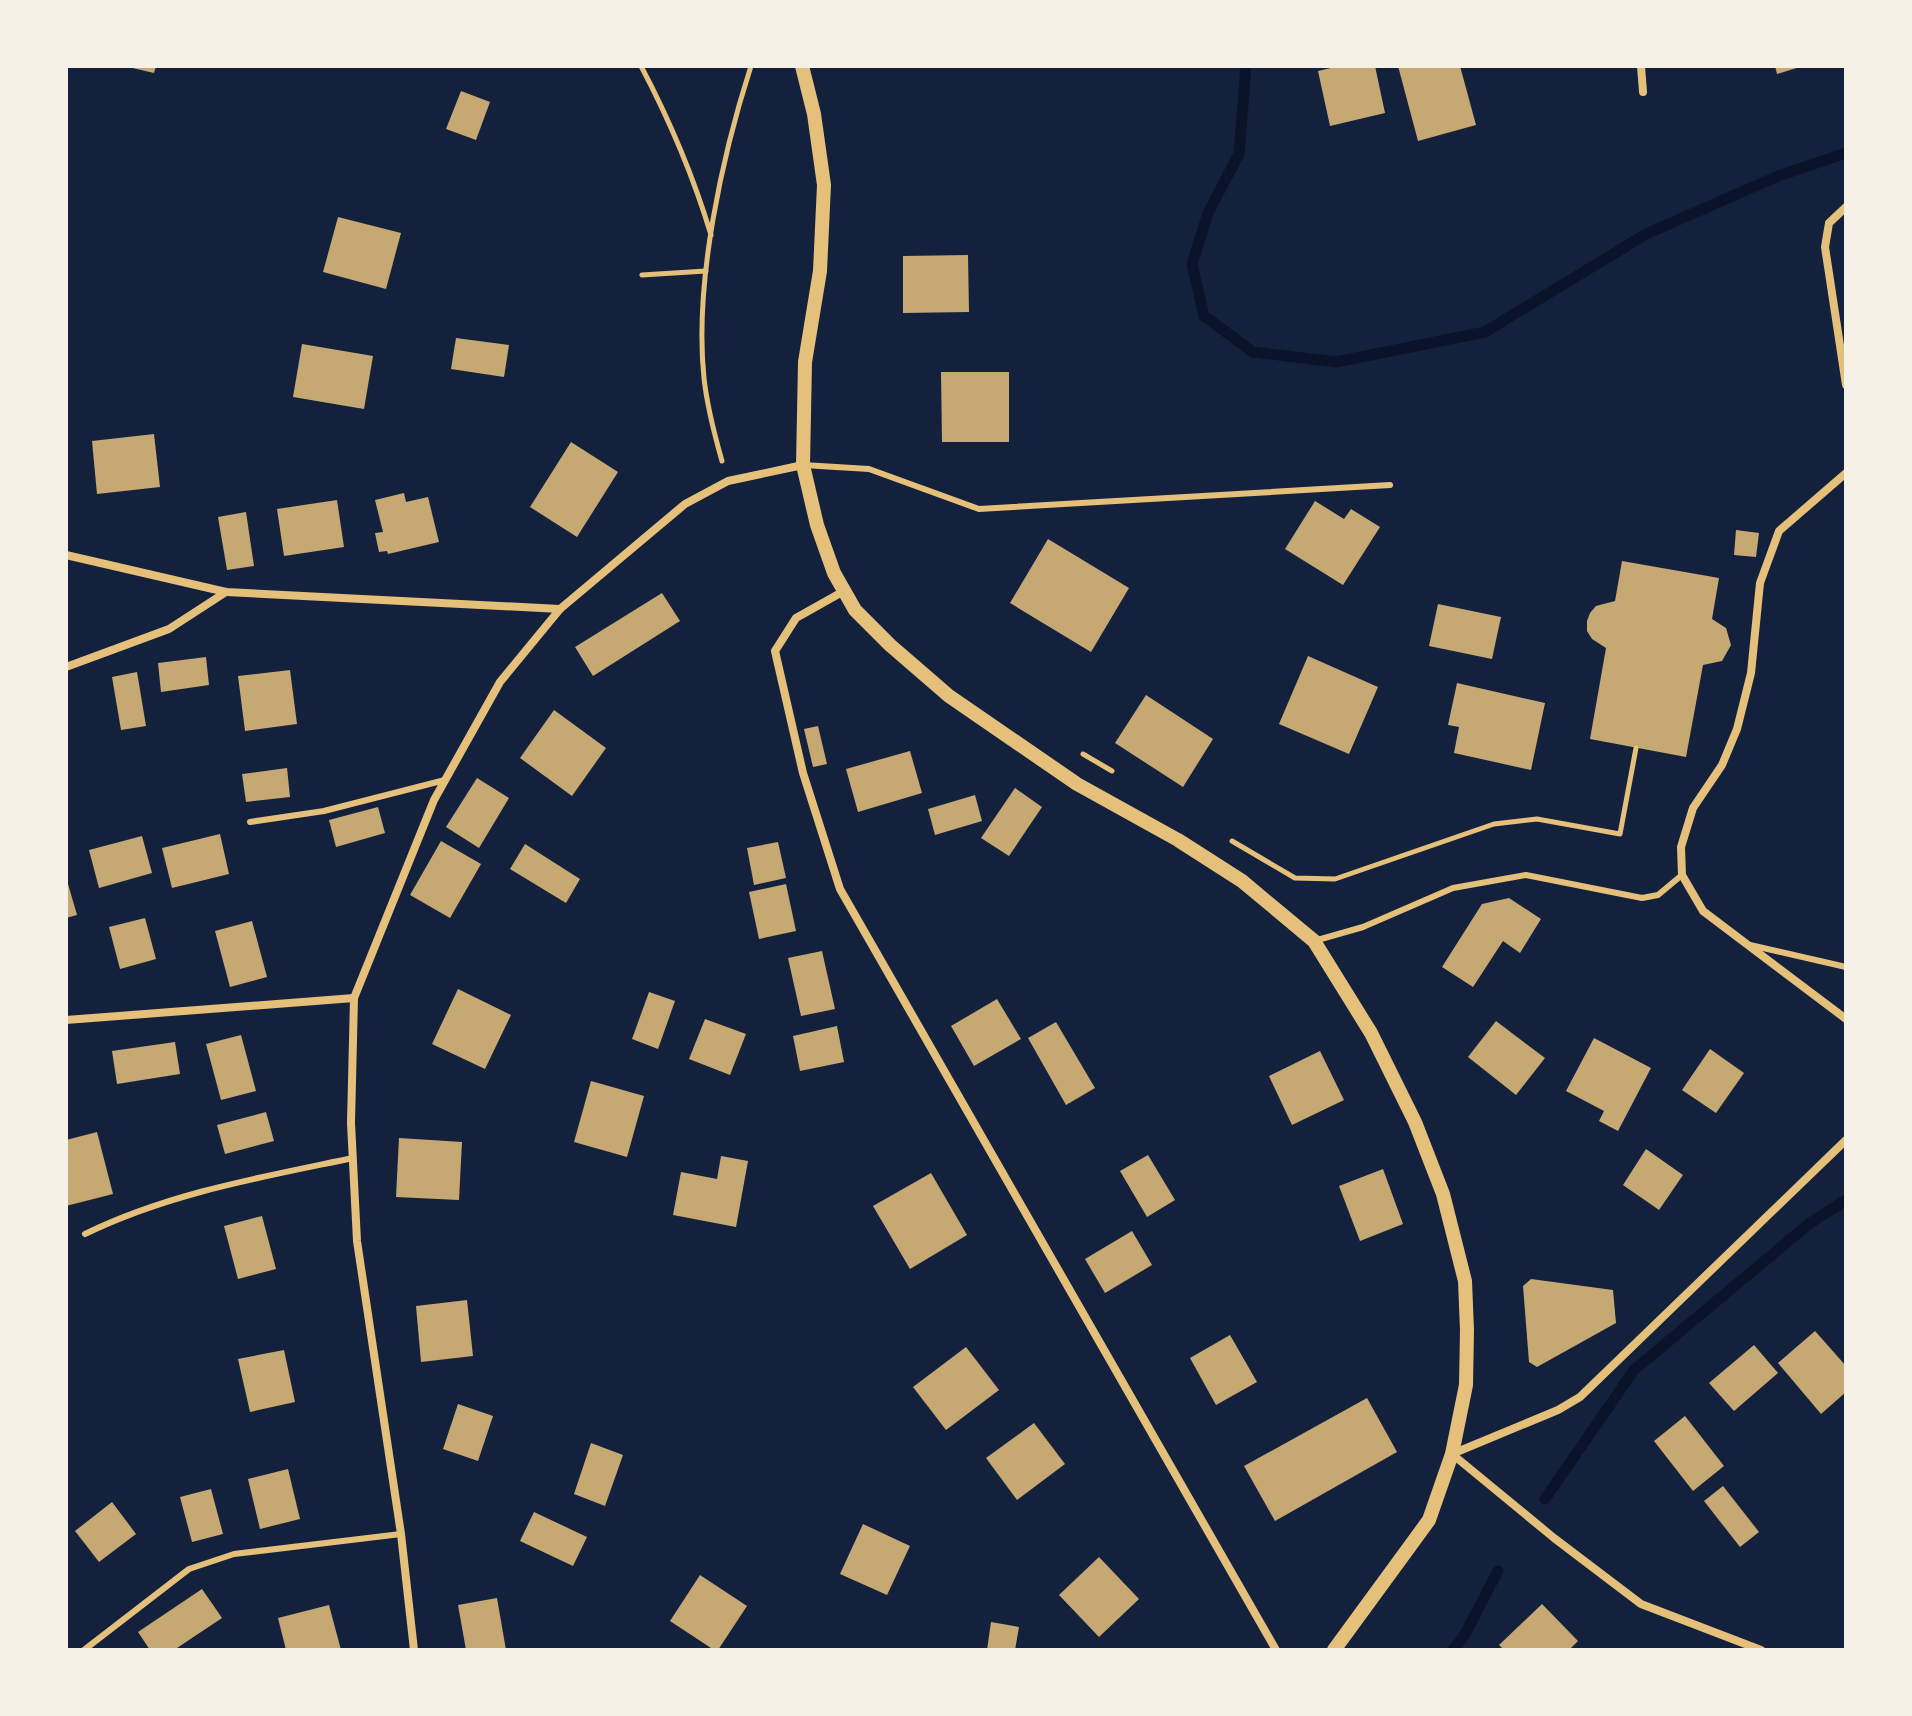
<svg xmlns="http://www.w3.org/2000/svg" width="1912" height="1716" viewBox="0 0 1912 1716" font-family="'Nunito Sans',sans-serif">
  <rect width="100%" height="100%" fill="#14213d"/>
  <g fill="none" stroke-linecap="round" stroke-linejoin="round">
    <g stroke="#0b132b" stroke-width="11">
      <path d="M1246 66 1239 154 1208 213 1192 264 1204 316 1253 352 1336 362 1485 332 1646 234 1778 176 1846 153"/>
      <path d="M1545 1499 1634 1370 1810 1223 1846 1200"/>
      <path d="M1453 1650 1464 1636 1498 1571"/>
    </g>
  </g>
  <g fill="#c6a872">
    <path d="M124 66H156L154 73Z"/>
    <path d="M1339 66H1375L1385 113 1330 126 1318 71Z"/>
    <path d="M1398 66H1460L1476 125 1418 141Z"/>
    <path d="M1775 66H1800V67L1777 74Z"/>
    <path d="M461 91 490 102 476 140 446 129Z"/>
    <path d="M338 217 401 233 386 289 323 272Z"/>
    <path d="M968 255 969 312 903 313V256Z"/>
    <path d="M456 338 509 345 504 377 451 369Z"/>
    <path d="M302 344 373 356 364 409 293 397Z"/>
    <path d="M941 372H1009V442H942Z"/>
    <path d="M154 434 160 487 97 494 92 441Z"/>
    <path d="M571 442 618 472 577 537 530 507Z"/>
    <path d="M404 493 406 502 428 497 439 542 388 554 387 551 379 552 375 533 383 532 375 500Z"/>
    <path d="M337 500 344 547 284 556 277 509Z"/>
    <path d="M1315 501 1344 519 1351 509 1380 527 1343 585 1285 549Z"/>
    <path d="M246 512 254 566 227 570 218 517Z"/>
    <path d="M1736 530 1759 533 1756 557 1734 555Z"/>
    <path d="M1048 539 1129 588 1091 652 1010 603Z"/>
    <path d="M1622 561 1719 578 1712 619 1726 628 1731 645 1722 661 1703 665 1686 757 1590 739 1606 648 1592 639 1587 631V621L1590 613 1596 606 1615 601Z"/>
    <path d="M662 593 680 621 593 676 575 647Z"/>
    <path d="M1438 604 1501 617 1492 659 1429 646Z"/>
    <path d="M1308 656 1378 687 1349 754 1279 724Z"/>
    <path d="M206 657 209 685 161 692 158 663Z"/>
    <path d="M290 670 297 724 245 731 238 676Z"/>
    <path d="M137 672 146 726 121 730 112 677Z"/>
    <path d="M1457 683 1545 703 1531 770 1454 753 1459 727 1448 725Z"/>
    <path d="M1146 695 1213 739 1183 787 1115 743Z"/>
    <path d="M554 710 606 748 572 796 520 758Z"/>
    <path d="M818 726 827 764 813 767 804 729Z"/>
    <path d="M910 751 922 793 858 812 846 769Z"/>
    <path d="M287 768 290 797 246 802 242 774Z"/>
    <path d="M477 778 509 798 479 848 446 827Z"/>
    <path d="M1015 788 1042 807 1009 856 981 838Z"/>
    <path d="M975 795 982 821 935 835 928 809Z"/>
    <path d="M378 807 385 833 336 847 329 820Z"/>
    <path d="M220 834 229 874 172 888 162 848Z"/>
    <path d="M142 836 152 873 99 888 89 850Z"/>
    <path d="M441 841 481 864 450 918 410 895Z"/>
    <path d="M778 842 786 878 754 885 747 848Z"/>
    <path d="M525 844 580 879 566 903 510 869Z"/>
    <path d="M66 877 77 915 66 918Z"/>
    <path d="M786 884 796 931 759 939 749 892Z"/>
    <path d="M1509 898 1541 919 1520 953 1503 941 1473 987 1442 967 1482 904Z"/>
    <path d="M145 918 156 959 120 969 109 927Z"/>
    <path d="M252 921 267 977 230 987 215 931Z"/>
    <path d="M822 951 835 1009 801 1016 788 958Z"/>
    <path d="M458 989 511 1015 485 1069 432 1044Z"/>
    <path d="M649 992 675 1001 658 1049 632 1039Z"/>
    <path d="M997 999 1021 1039 974 1066 951 1026Z"/>
    <path d="M705 1019 746 1034 730 1075 689 1059Z"/>
    <path d="M1496 1021 1545 1058 1516 1095 1468 1057Z"/>
    <path d="M1056 1022 1095 1088 1066 1105 1028 1038Z"/>
    <path d="M837 1026 844 1062 800 1071 793 1036Z"/>
    <path d="M241 1035 256 1091 221 1100 206 1044Z"/>
    <path d="M1594 1038 1651 1068 1618 1131 1599 1121 1604 1111 1566 1091Z"/>
    <path d="M175 1042 180 1074 117 1084 112 1051Z"/>
    <path d="M1710 1049 1744 1073 1716 1113 1682 1090Z"/>
    <path d="M1320 1051 1344 1100 1292 1125 1269 1076Z"/>
    <path d="M591 1081 644 1096 627 1157 574 1142Z"/>
    <path d="M266 1112 274 1141 225 1154 217 1125Z"/>
    <path d="M97 1132 113 1194 66 1206V1140Z"/>
    <path d="M399 1138 462 1142 459 1200 396 1197Z"/>
    <path d="M1646 1149 1683 1175 1659 1210 1623 1185Z"/>
    <path d="M1148 1155 1175 1200 1147 1217 1120 1171Z"/>
    <path d="M721 1156 748 1161 736 1227 673 1215 681 1172 717 1179Z"/>
    <path d="M1383 1169 1403 1224 1360 1241 1339 1186Z"/>
    <path d="M931 1173 967 1235 910 1269 873 1206Z"/>
    <path d="M262 1216 276 1269 238 1279 224 1226Z"/>
    <path d="M1132 1231 1152 1265 1105 1293 1085 1259Z"/>
    <path d="M1531 1279 1613 1290 1616 1323 1537 1367 1529 1362 1523 1286Z"/>
    <path d="M467 1300 473 1356 421 1362 416 1306Z"/>
    <path d="M1815 1331 1846 1366V1392L1821 1414 1778 1363Z"/>
    <path d="M1230 1335 1257 1382 1216 1405 1190 1358Z"/>
    <path d="M1754 1345 1778 1373 1734 1411 1709 1383Z"/>
    <path d="M966 1347 999 1390 946 1430 913 1387Z"/>
    <path d="M284 1350 295 1402 250 1412 238 1359Z"/>
    <path d="M1367 1398 1397 1452 1275 1521 1244 1466Z"/>
    <path d="M458 1404 493 1416 478 1461 443 1449Z"/>
    <path d="M1685 1416 1724 1466 1693 1491 1654 1441Z"/>
    <path d="M1034 1423 1065 1464 1017 1500 986 1458Z"/>
    <path d="M591 1443 623 1455 605 1506 574 1494Z"/>
    <path d="M288 1469 300 1519 260 1529 248 1479Z"/>
    <path d="M1723 1486 1759 1532 1740 1547 1704 1501Z"/>
    <path d="M211 1489 223 1534 192 1542 180 1497Z"/>
    <path d="M112 1502 136 1534 99 1562 75 1531Z"/>
    <path d="M534 1512 587 1537 573 1566 520 1541Z"/>
    <path d="M863 1524 910 1546 887 1595 840 1574Z"/>
    <path d="M1099 1557 1139 1599 1099 1637 1059 1595Z"/>
    <path d="M700 1575 747 1606 718 1650H714L670 1621Z"/>
    <path d="M202 1589 222 1618 174 1650H150L138 1632Z"/>
    <path d="M497 1598 506 1650H466L458 1605Z"/>
    <path d="M1542 1604 1578 1641 1569 1650H1504L1499 1645Z"/>
    <path d="M329 1605 341 1650H286L278 1618Z"/>
    <path d="M991 1622 1019 1627 1015 1650H987Z"/>
  </g>
  <g fill="none" stroke-linecap="round" stroke-linejoin="round">
    <g stroke="#e5c07b" stroke-width="5">
      <path d="M641 66C670 121 693 175 711 235"/>
      <path d="M642 275 706 271"/>
      <path d="M722 461C714 433 707 406 704 378 694 283 722 156 751 66"/>
      <path d="M1083 754 1112 771"/>
      <path d="M1232 841 1295 878 1335 879 1494 824 1537 819 1620 834 1636 748"/>
    </g>
    <g stroke="#e5c07b" stroke-width="6">
      <path d="M803 465 869 469 979 509 1390 485"/>
      <path d="M250 822 324 811 445 780"/>
      <path d="M1314 941 1363 927 1453 888 1526 875 1642 898 1658 895 1682 875"/>
      <path d="M1750 945 1846 967"/>
      <path d="M85 1234C169 1193 262 1177 353 1158"/>
      <path d="M84 1650 189 1569 234 1554 401 1534"/>
    </g>
    <g stroke="#e5c07b" stroke-width="8">
      <path d="M1641 66 1643 92"/>
      <path d="M1846 207 1829 223 1825 247 1846 385"/>
      <path d="M1846 473 1779 531 1760 583 1751 673 1737 729 1722 765 1693 808 1681 847 1682 875 1703 911 1846 1019"/>
      <path d="M66 555 226 592 560 609"/>
      <path d="M844 591 796 618 775 651 803 773 840 889 1276 1650"/>
      <path d="M66 667 169 629 226 592"/>
      <path d="M66 1020 354 998"/>
      <path d="M414 1650 401 1534 357 1241 351 1123 354 998 434 800 500 682 560 609 685 504 728 481 803 465"/>
      <path d="M1761 1650 1641 1604 1554 1538 1452 1454 1558 1410 1580 1397 1846 1140"/>
    </g>
    <path stroke="#e5c07b" stroke-width="14" d="M802 66 814 114 824 185 820 271 805 362 803 465 817 525 834 573 855 610 890 645 949 696 1077 784 1178 840 1242 881 1314 941 1371 1033 1415 1122 1443 1194 1465 1281 1467 1330 1466 1385 1452 1454 1429 1520 1334 1650"/>
  </g>
  <rect width="1912" height="1716" fill="none" stroke="#f6f1e7" stroke-width="136"/>
</svg>
